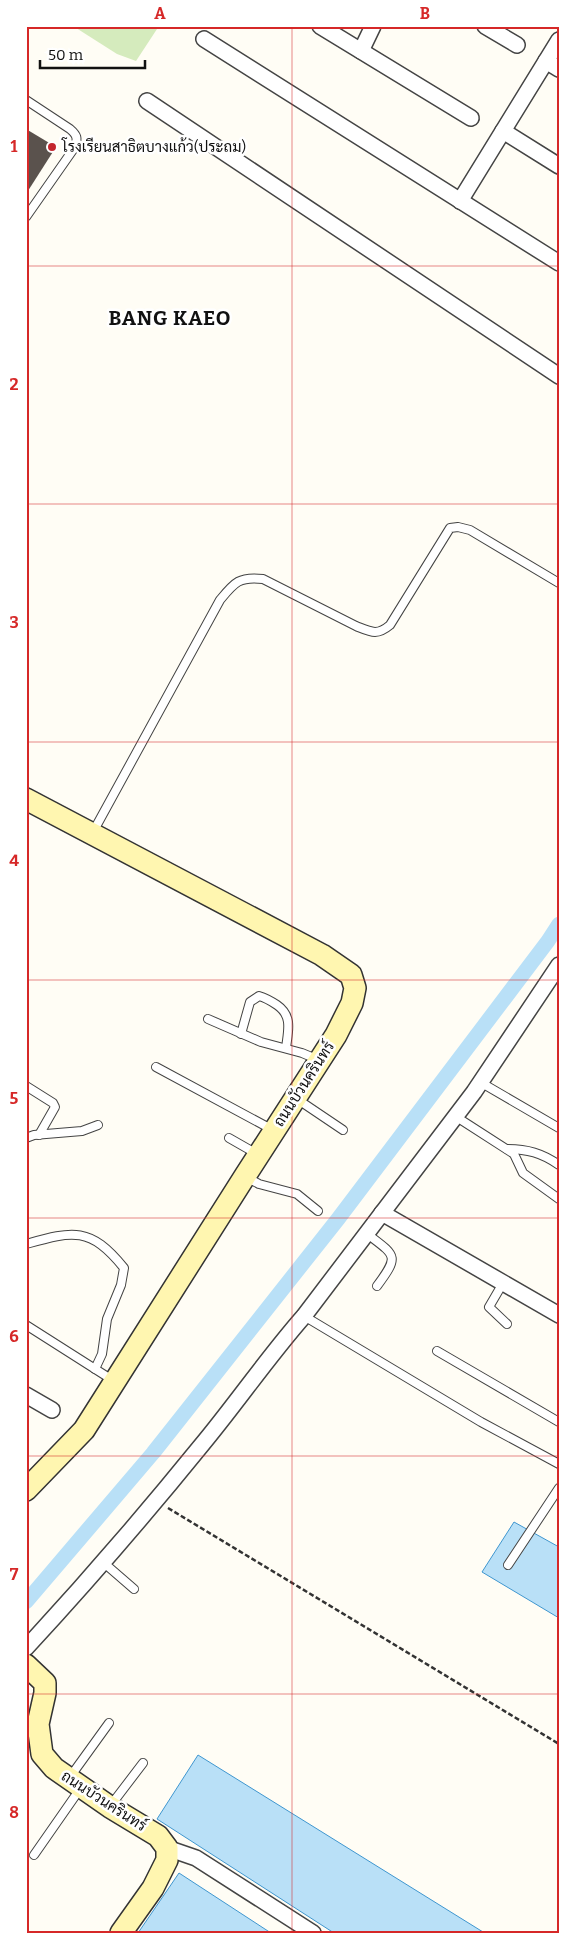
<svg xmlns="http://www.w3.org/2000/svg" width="585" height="1959" viewBox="0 0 585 1959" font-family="Bitter,Sarabun,serif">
  <rect width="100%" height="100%" fill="#fffdf5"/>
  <path fill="#d5ebbd" d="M73 26H159L136 61 117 54Z"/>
  <g fill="#b9e0f7" stroke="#3f96cf">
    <path d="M514 1522 559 1547V1618L482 1572Z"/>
    <path d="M198 1755 483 1932 334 1933 157 1819Z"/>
    <path d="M179 1873 271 1933H138Z"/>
  </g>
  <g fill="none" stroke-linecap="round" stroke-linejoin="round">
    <path stroke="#b9e0f7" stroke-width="15" d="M26 1602 153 1453 338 1219 548 941 559 924"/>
  </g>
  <path fill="#5a524d" d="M26 129 56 147 26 194Z"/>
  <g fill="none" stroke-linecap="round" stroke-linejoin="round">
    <g stroke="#444" stroke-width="10">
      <g id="lane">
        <path d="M26 100 70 129C77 135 78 138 75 147L26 217"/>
        <path d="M93 832 220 600C234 583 239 576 263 579L356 626C371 632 377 636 390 625L450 528 458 527 470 530 559 583"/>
        <path d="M208 1019 261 1042 302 1053 319 1060"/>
        <path d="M241 1034 250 1002 259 996C266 998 271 1001 277 1005 293 1016 288 1031 286 1048"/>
        <path d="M156 1067 273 1130"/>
        <path d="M480 1082 559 1128"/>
        <path d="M26 1086 53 1103 55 1107 39 1135"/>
        <path d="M297 1099 343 1130"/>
        <path d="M455 1116 514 1154 523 1173 559 1199"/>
        <path d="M26 1138 34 1135 82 1131 98 1125"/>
        <path d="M229 1138 257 1154"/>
        <path d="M507 1149C527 1149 542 1153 559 1165"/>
        <path d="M246 1177 259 1184 297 1194 318 1211"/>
        <path d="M366 1233C396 1256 400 1255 377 1286"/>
        <path d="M26 1244C73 1231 90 1226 124 1268L121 1285 107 1319 102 1354 95 1369"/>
        <path d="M503 1283 489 1307 507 1324"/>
        <path d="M304 1316 481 1422 559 1464"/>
        <path d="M26 1325 114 1381"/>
        <path d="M437 1351 559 1422"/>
        <path d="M104 1563 134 1589"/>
        <path d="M508 1565 559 1488"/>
        <path d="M70 1777 109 1723"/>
        <path d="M111 1805 143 1763"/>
        <path d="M34 1855 80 1789"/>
      </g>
    </g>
    <g stroke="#444" stroke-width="18">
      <g id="street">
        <path d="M320 26 471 118"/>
        <path d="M485 26 517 45"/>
        <path d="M204 39 559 263"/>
        <path d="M361 51 373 26"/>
        <path d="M546 61 559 69"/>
        <path d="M147 101 559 376"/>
        <path d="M503 131 559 166"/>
        <path d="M460 201 559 40"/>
        <path d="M382 1213 559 1315"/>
        <path d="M26 1395 52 1410"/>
        <path d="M26 1648C86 1583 144 1516 200 1447 236 1404 267 1358 304 1316L474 1092 559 965"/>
        <path d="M167 1848 196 1858 313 1933"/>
      </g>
    </g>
    <g stroke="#333" stroke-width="24">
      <g id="secondary">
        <path d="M26 799 322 955 351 975 355 988 352 1003 336 1035 245 1176 84 1430 26 1490"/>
        <path d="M26 1665 45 1683V1693L38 1724 42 1754 54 1768 110 1807 158 1836 167 1848V1860L153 1888 121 1933"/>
      </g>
    </g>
    <path stroke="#333" stroke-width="2.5" stroke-dasharray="5 2.5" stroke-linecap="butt" d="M168 1508 559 1744"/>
    <use href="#lane" stroke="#fff" stroke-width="8"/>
    <use href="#street" stroke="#fff" stroke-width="15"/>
    <use href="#secondary" stroke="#fff6b0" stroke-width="21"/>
  </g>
  <path fill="none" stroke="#d62828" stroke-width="1" stroke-opacity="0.55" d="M292 26V1933M26 266H559M26 504H559M26 742H559M26 980H559M26 1218H559M26 1456H559M26 1694H559"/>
  <circle fill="#c4262e" stroke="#fff" stroke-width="2" cx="52" cy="147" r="5"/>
  <g text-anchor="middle" stroke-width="5" stroke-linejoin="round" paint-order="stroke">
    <g font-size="15" fill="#111" stroke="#fff" text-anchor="start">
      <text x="62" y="152">โรงเรียนสาธิตบางแก้ว(ประถม)</text>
    </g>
    <g font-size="15" fill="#111" stroke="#fff">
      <text transform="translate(304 1084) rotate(-57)" y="5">ถนนบัวนครินทร์</text>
      <text transform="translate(104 1801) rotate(33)" y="5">ถนนบัวนครินทร์</text>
    </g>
    <g font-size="20" font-weight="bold" letter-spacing="1" fill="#111" stroke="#fff">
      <text x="170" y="325">BANG KAEO</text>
    </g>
  </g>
  <rect width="585" height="1959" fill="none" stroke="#ffffff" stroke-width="55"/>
  <path d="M40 60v8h105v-8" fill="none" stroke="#111111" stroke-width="2.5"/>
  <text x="48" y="60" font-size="15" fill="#111111" stroke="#ffffff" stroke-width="4" paint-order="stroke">50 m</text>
  <rect x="28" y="28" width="530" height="1904" fill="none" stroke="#d62828" stroke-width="2"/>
  <g font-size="16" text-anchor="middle" font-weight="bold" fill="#d62828">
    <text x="160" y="19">A</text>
    <text x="425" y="19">B</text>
    <text x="14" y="152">1</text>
    <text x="14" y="390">2</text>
    <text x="14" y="628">3</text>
    <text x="14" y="866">4</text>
    <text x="14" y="1104">5</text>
    <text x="14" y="1342">6</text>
    <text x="14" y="1580">7</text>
    <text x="14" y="1818">8</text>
  </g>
</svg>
